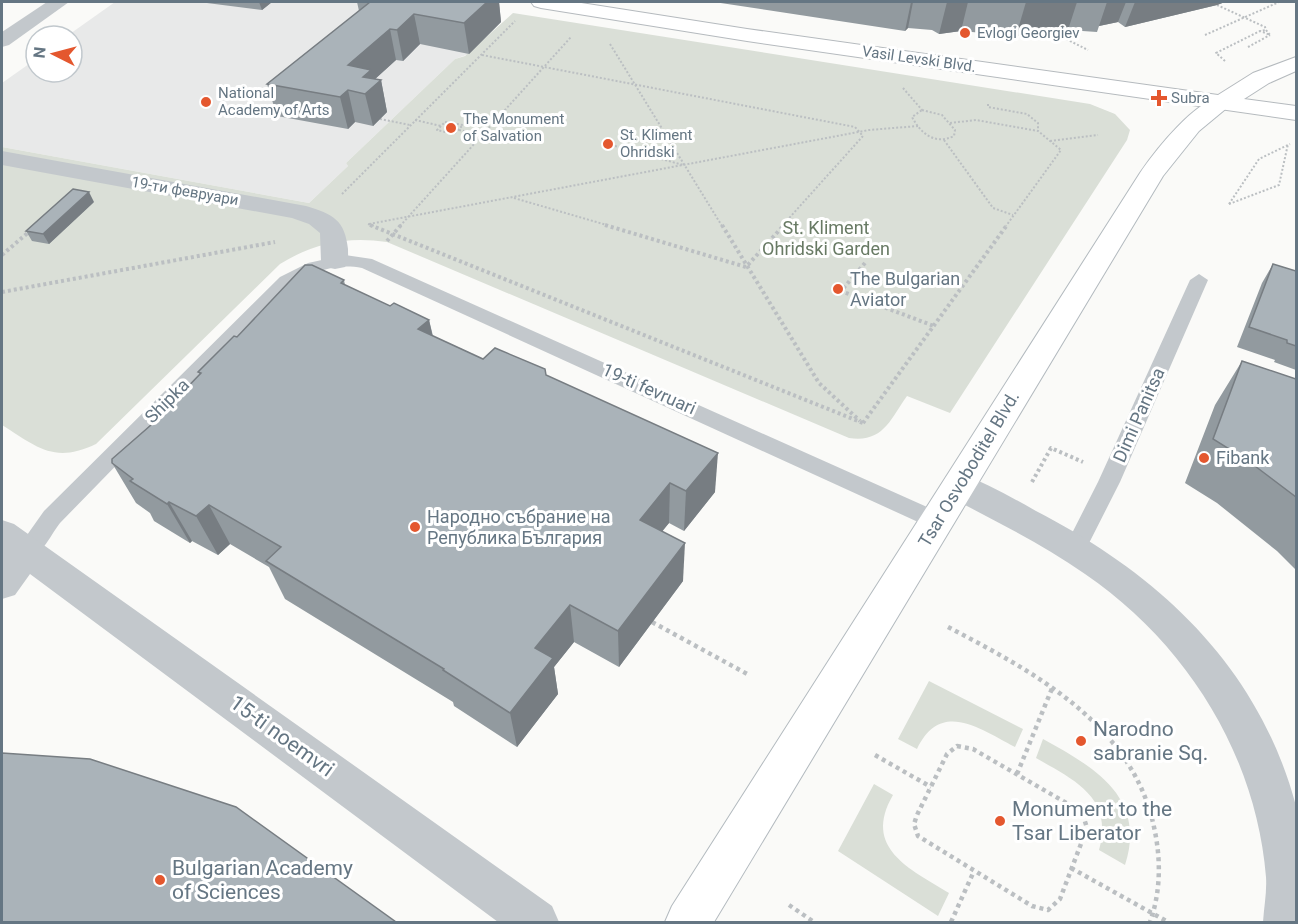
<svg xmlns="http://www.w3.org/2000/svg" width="1298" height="924" viewBox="0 0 1298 924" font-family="Roboto,sans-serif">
  <rect width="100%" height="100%" fill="#fafaf8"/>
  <path fill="#e8e9e9" d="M115 2H354L388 7 469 54 455 59 346 163 348 166 309 203 2 147V83L36 59V72H72V36H67Z"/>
  <g fill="#dadfd7">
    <path d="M513 13 1090 104 1115 114 1130 130 1127 140 950 413 907 396C890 420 883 443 849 438L387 242C347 236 314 243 280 264L96 444C54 464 37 447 2 425V147L309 203 348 166 346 163 455 59 465 56Z"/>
    <path d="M929 681 1023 729 1015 747C980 729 941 699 917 749L898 739Z"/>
    <path d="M1043 739C1094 767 1147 797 1125 865L1099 850C1114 797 1074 780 1036 758Z"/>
    <path d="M874 784 893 795C862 848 910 869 949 893L938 916 838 851Z"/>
  </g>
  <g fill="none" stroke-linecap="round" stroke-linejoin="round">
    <g stroke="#b3babf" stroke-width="2">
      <path id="secondary" d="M1223 95 1231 97 1234 102 1199 131 1163 176 714 922H665L672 906 1140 173C1157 148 1193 103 1223 95Z"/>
    </g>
    <g stroke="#b5babe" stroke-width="2">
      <path id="primary" d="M531 2H575L747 29 1218 95 1253 73 1296 57V71L1269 83 1244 99 1296 106V120L747 41 541 8 534 6Z"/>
    </g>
    <g stroke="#bbbfc2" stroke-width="2" stroke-dasharray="2 2" stroke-linecap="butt">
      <path d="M1217 5 1265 27 1266 30"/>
      <path d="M1266 30 1270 35 1260 31Z"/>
      <path d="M1052 32 1088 50"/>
      <path d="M1205 35 1279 2"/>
      <path d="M610 44 722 226"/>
      <path d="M1248 47 1270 35"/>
      <path d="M482 55 855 127 863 136 782 226"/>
      <path d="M1225 61 1216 53 1260 31"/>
      <path d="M903 88 922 110"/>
      <path d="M988 104V107L1027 114 1038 123V131"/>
      <path d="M922 110 942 115 955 130 954 136C935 145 921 134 912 117Z"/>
      <path d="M380 119 410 125"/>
      <path d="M415 120 441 126"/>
      <path d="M445 122 463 125 454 134 437 130Z"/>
      <path d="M950 123 976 120 1038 131 1061 150 1006 226"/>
      <path d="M459 130 483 135"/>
      <path d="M944 140 993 208 1013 215"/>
      <path d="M1050 141 1098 135"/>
      <path d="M615 146 683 165"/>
      <path d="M342 194 515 21"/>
      <path d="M514 198 610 226"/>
      <path d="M1229 204 1279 185 1288 144"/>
      <path d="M1229 204 1259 159 1290 144"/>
      <path d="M368 224 374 226"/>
      <path d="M369 224 869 130 918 126"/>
      <path d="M400 226 571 37"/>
    </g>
    <g stroke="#bbbfc2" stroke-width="4" stroke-dasharray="3 3" stroke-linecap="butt">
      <path d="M370 225 863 423"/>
      <path d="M605 225 746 267 784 225"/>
      <path d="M722 225 819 383 860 421"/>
      <path d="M387 241 401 225"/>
      <path d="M2 255 31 230"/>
      <path d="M865 263 841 291 934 326"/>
      <path d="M2 292 275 242"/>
      <path d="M863 423 1007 225"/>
      <path d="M1032 482 1051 448 1083 462"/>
    </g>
    <g stroke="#bbbfc2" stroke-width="4.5" stroke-dasharray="4 4" stroke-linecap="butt">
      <path d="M652 622 749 675"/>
      <path d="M948 627C1034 672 1132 724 1154 827 1161 859 1161 891 1150 922"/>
      <path d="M957 746 973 749 1082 812 1087 828 1060 899 1048 910 1032 906 918 836 914 824 917 815 947 754Z"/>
      <path d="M875 755 931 787"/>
      <path d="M1017 774 1053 686"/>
      <path d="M1071 868 1168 922"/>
      <path d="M789 905 814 922"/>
      <path d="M951 922 974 871"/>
    </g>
    <g fill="#c3c8cc" fill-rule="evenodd">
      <path d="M345 255 372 259 945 515 948 521 945 527 937 530 929 527 362 268C336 263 314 271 292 285L60 523C49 537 38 565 18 559L15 552 44 511 280 277 308 263Z"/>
      <path d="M1199 274 1208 280 1120 482 1083 555 1075 558 1067 555 1064 549 1098 482 1190 280Z"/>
    </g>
    <path fill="#c3c8cc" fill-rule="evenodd" d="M2 151 306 206C333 214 345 220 348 249 348 257 349 261 345 267L335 269 325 267 321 261 320 233 309 224 292 218 2 165Z"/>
    <g fill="#c3c8cc" fill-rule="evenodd">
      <path d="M47 2H69L9 45 2 47V32Z"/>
      <path d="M958 473C985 482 1011 497 1036 511 1160 575 1259 667 1296 806V922H1263C1264 907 1267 892 1266 877 1256 754 1186 643 1085 574 1041 543 993 520 946 495L941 486 946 477Z"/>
      <path d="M2 520 14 524 552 906 559 922H498L30 574 15 595 2 599Z"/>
    </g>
    <use href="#secondary" fill="#fff" fill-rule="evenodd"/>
    <use href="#primary" fill="#fff" fill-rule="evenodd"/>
  </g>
  <g fill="#929a9f">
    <path d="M199 2H272L262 10Z"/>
    <path d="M357 2H499L501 22 469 54 420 44 403 61 396 60 375 79 381 80 387 112 373 126 355 122 348 129 277 116 267 84 359 11Z"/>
    <path d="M714 2H1225L1217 5 1125 27 1118 22 1099 26 1097 32 1068 30 1016 36 961 31 939 34 932 30 908 28 905 31Z"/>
    <path d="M94 202 49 244 32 241 26 231Z"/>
    <path d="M1273 264 1296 271V370L1274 362 1275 360 1237 347 1262 283Z"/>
    <path d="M344 280 345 285 390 306 429 320 433 336 483 359 546 375 715 492 684 531 669 523 662 531 683 581 619 667 574 642 554 667 558 694 517 747 454 706 453 702 285 599 269 567 230 544 218 555 192 541 190 543 154 521 150 513 136 503 112 463 200 375 198 372 237 337Z"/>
    <path d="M1242 361 1296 379V570L1277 551 1217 503 1185 483 1215 405Z"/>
  </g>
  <g fill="#777d82">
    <path d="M259 2H272L262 10Z"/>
    <path d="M487 2H499L501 22 469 54 464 23Z"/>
    <path d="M911 2H913L908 28 905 31Z"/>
    <path d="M947 2H968L961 31 939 34Z"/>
    <path d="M1026 2H1077L1068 30 1016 36Z"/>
    <path d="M1107 2H1126L1118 22 1099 26Z"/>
    <path d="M1135 2H1225L1217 5 1125 27Z"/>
    <path d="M414 14 420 44 403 61 397 30Z"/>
    <path d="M390 29 396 60 374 80H381L387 112 373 126 365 94 348 65Z"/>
    <path d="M348 90 355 122 348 129 340 97Z"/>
    <path d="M89 192 94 202 49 244 43 234Z"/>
    <path d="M429 320 438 361 418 329Z"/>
    <path d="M718 453 715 492 684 531 686 491Z"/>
    <path d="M670 483 669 523 640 559V520Z"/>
    <path d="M169 502 192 541 190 543 167 504Z"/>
    <path d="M209 505 230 544 218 555 196 516Z"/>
    <path d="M685 543 683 581 619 667 618 631Z"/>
    <path d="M570 605 574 642 554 667 558 694 517 747 510 713 535 648Z"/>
  </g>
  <g fill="#aab3b9" stroke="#777d82" stroke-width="1.5">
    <path d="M365 2H487L464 23 414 14 397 30 390 29 348 65 371 70 363 77 381 80 365 94 348 90 340 97 267 84 370 2Z"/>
    <path d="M73 189 89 192 43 234 26 231Z"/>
    <path d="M1273 264 1296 271V346L1287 343V340L1249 327Z"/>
    <path d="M305 265H312L344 280 341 283 390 306 394 303 429 320 418 329 483 359 495 348 545 369 546 375 718 453 686 491 670 483 640 520 685 543 618 631 570 605 535 648 553 658 510 713 443 670 444 669 266 561 281 547 209 505 196 516 169 502 167 504 130 481 133 479 112 463V459L151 425 201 373 198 372 234 336 237 337Z"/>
    <path d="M1242 361 1296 379V497L1247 460 1213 439Z"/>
    <path d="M2 753 90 759 236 807 396 922H2Z"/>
  </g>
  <g fill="#e4572e" stroke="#fff" stroke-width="2">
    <circle cx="965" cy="33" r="6"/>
    <path d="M1156 89h6v6h6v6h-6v6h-6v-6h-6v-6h6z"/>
    <circle cx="206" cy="102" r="6"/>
    <circle cx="451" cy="128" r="6"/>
    <circle cx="608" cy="144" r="6"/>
    <circle cx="838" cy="289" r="6"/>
    <circle cx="1204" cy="458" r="6"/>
    <circle cx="415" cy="527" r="6"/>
    <circle cx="1081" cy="741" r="6"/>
    <circle cx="1000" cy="821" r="6"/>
    <circle cx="160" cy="880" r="6"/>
  </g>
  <g text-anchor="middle" stroke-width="6" stroke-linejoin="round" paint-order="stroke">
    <g font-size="15" fill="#657683" stroke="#fff" text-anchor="start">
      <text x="977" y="38">Evlogi Georgiev</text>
      <text x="218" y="98">National<tspan x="218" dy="17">Academy of Arts</tspan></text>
      <text x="1171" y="103">Subra</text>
      <text x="463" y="124">The Monument<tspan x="463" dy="17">of Salvation</tspan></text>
      <text x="620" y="140">St. Kliment<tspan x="620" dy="17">Ohridski</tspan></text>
    </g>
    <g font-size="15" fill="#657683" stroke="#fff">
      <text transform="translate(919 59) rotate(8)" y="5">Vasil Levski Blvd.</text>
      <text transform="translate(185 191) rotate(10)" y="5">19-ти февруари</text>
    </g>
    <g font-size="18" fill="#687a64" stroke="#fff">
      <text x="826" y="234">St. Kliment<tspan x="826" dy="21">Ohridski Garden</tspan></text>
    </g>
    <g font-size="18" fill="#657683" stroke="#fff" text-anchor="start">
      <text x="850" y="285">The Bulgarian<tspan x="850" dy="21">Aviator</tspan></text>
      <text x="1216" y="464">Fibank</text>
      <text x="427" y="523">Народно събрание на<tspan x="427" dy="21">Република България</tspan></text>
    </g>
    <g font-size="18" fill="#657683" stroke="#fff">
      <text transform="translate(649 389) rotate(24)" y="6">19-ti fevruari</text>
      <text transform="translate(167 401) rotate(-45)" y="6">Shipka</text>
      <text transform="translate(1139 415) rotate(-66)" y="6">Dimi Panitsa</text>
      <text transform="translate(969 469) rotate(-59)" y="6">Tsar Osvoboditel Blvd.</text>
    </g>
    <g font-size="21" fill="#657683" stroke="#fff" text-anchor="start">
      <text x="1093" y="736">Narodno<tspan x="1093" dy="24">sabranie Sq.</tspan></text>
      <text x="1012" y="816">Monument to the<tspan x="1012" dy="24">Tsar Liberator</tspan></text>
      <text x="172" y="875">Bulgarian Academy<tspan x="172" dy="24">of Sciences</tspan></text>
    </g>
    <g font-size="21" fill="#657683" stroke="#fff">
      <text transform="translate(282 736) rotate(36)" y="7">15-ti noemvri</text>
    </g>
  </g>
  <rect width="1298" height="924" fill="none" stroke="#657683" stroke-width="6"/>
  <g transform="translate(54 54) rotate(276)"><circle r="28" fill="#ffffff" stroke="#c1c8cd" stroke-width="1.5"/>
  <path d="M0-4.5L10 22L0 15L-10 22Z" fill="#e4572e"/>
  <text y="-9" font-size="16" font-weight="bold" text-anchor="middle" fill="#657683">N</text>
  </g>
</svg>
